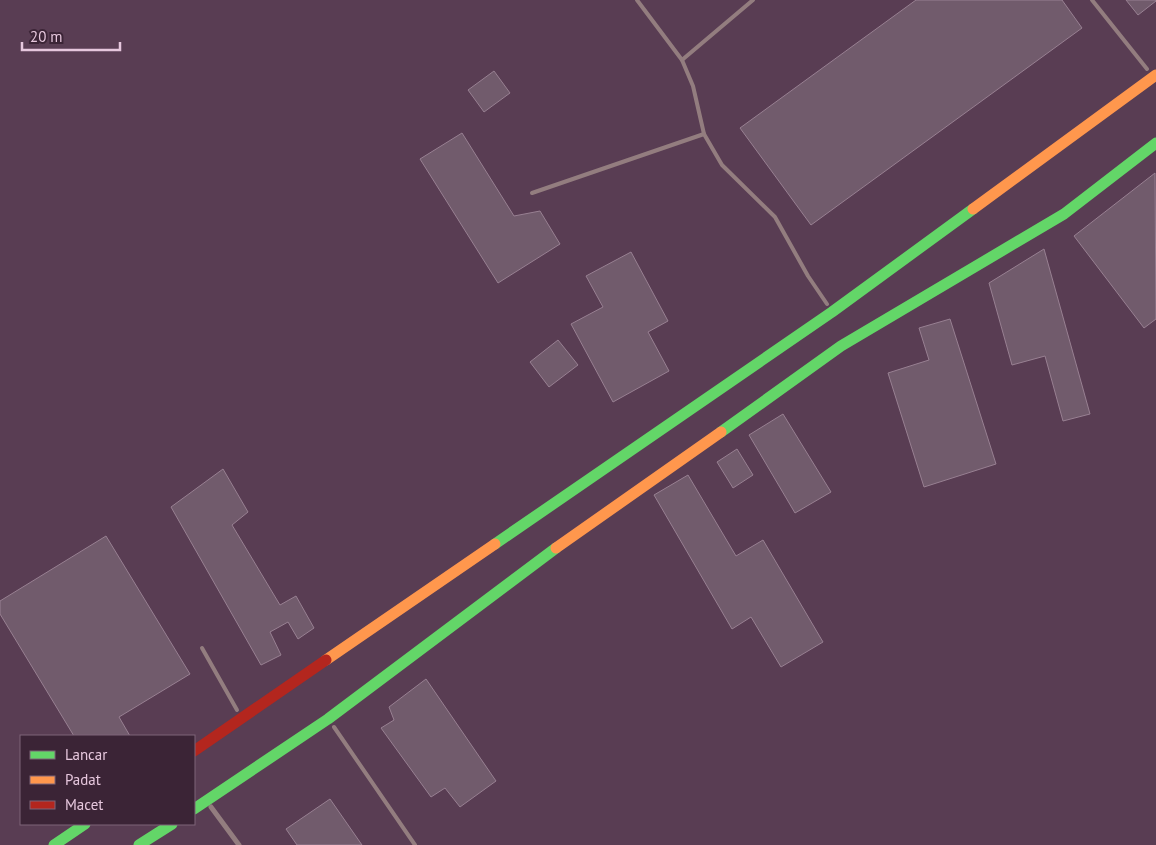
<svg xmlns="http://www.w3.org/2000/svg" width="1156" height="845" viewBox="0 0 1156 845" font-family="'PT Sans',sans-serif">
  <rect width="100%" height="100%" fill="#593d53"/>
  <g fill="#715b6c" stroke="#988092">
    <path d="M916 0H1062L1082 28 811 225 740 128Z"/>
    <path d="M1126 0H1156V1L1138 15Z"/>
    <path d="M494 71 510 93 484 112 468 90Z"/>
    <path d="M462 133 514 216 540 211 560 244 498 283 420 159Z"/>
    <path d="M1155 173 1156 319 1144 328 1074 236Z"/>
    <path d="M1044 249 1090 414 1063 421 1045 356 1012 365 989 283Z"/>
    <path d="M631 252 668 321 648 332 669 371 613 402 571 324 603 307 586 276Z"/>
    <path d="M950 319 996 464 924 487 888 373 929 360 919 328Z"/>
    <path d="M558 340 578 365 549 387 530 362Z"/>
    <path d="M783 414 831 492 795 513 749 435Z"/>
    <path d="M737 449 753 475 733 488 717 462Z"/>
    <path d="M223 469 248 512 232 525 280 605 296 596 314 628 298 639 288 622 270 632 281 655 261 665 171 507Z"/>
    <path d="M688 475 736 556 763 540 823 642 781 667 751 617 732 629 654 495Z"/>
    <path d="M106 536 190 674 119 717 130 736H74L0 614V601Z"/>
    <path d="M426 679 496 781 460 807 445 788 431 797 381 728 394 720 389 707Z"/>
    <path d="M330 799 362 845H297L286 829Z"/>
  </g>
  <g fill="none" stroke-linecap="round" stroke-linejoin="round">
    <g stroke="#937d7f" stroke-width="4">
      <path d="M637 0 682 60 693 86 704 134 722 165 775 217 808 276 827 304"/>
      <path d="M1092 0 1147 69"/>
      <path d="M682 60 753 0"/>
      <path d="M532 193 704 134"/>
      <path d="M202 648 237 710"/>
      <path d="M334 727 415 845"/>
    </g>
    <path stroke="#937d7f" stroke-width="5" d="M211 807 239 845"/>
    <g stroke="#63d668" stroke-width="11">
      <path d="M721 432 841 346 1064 214 1156 143"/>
      <path d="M495 544 832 312 973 209"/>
      <path d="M194 809 328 719 556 548"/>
      <path d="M54 845 85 824"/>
      <path d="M139 845 172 824"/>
    </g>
    <g stroke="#ff974d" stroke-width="11">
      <path d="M973 209 1156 75"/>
      <path d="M556 548 721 432"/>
      <path d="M326 660 495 544"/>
    </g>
    <path stroke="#b3261e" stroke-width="11" d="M194 751 326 660"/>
  </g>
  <rect x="20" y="735" width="175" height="90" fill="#3b2436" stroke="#7f6579"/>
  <rect x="30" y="751" width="25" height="8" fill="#63d668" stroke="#7f6579"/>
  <text x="65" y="760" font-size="15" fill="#e6c7dd">Lancar</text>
  <rect x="30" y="776" width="25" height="8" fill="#ff974d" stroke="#7f6579"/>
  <text x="65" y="785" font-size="15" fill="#e6c7dd">Padat</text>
  <rect x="30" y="801" width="25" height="8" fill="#b3261e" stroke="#7f6579"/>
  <text x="65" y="810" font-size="15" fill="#e6c7dd">Macet</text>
  <path d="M22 42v8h98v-8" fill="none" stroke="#e6c7dd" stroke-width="2.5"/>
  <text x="30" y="42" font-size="15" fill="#e6c7dd" stroke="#3b2436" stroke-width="4" paint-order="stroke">20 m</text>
</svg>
